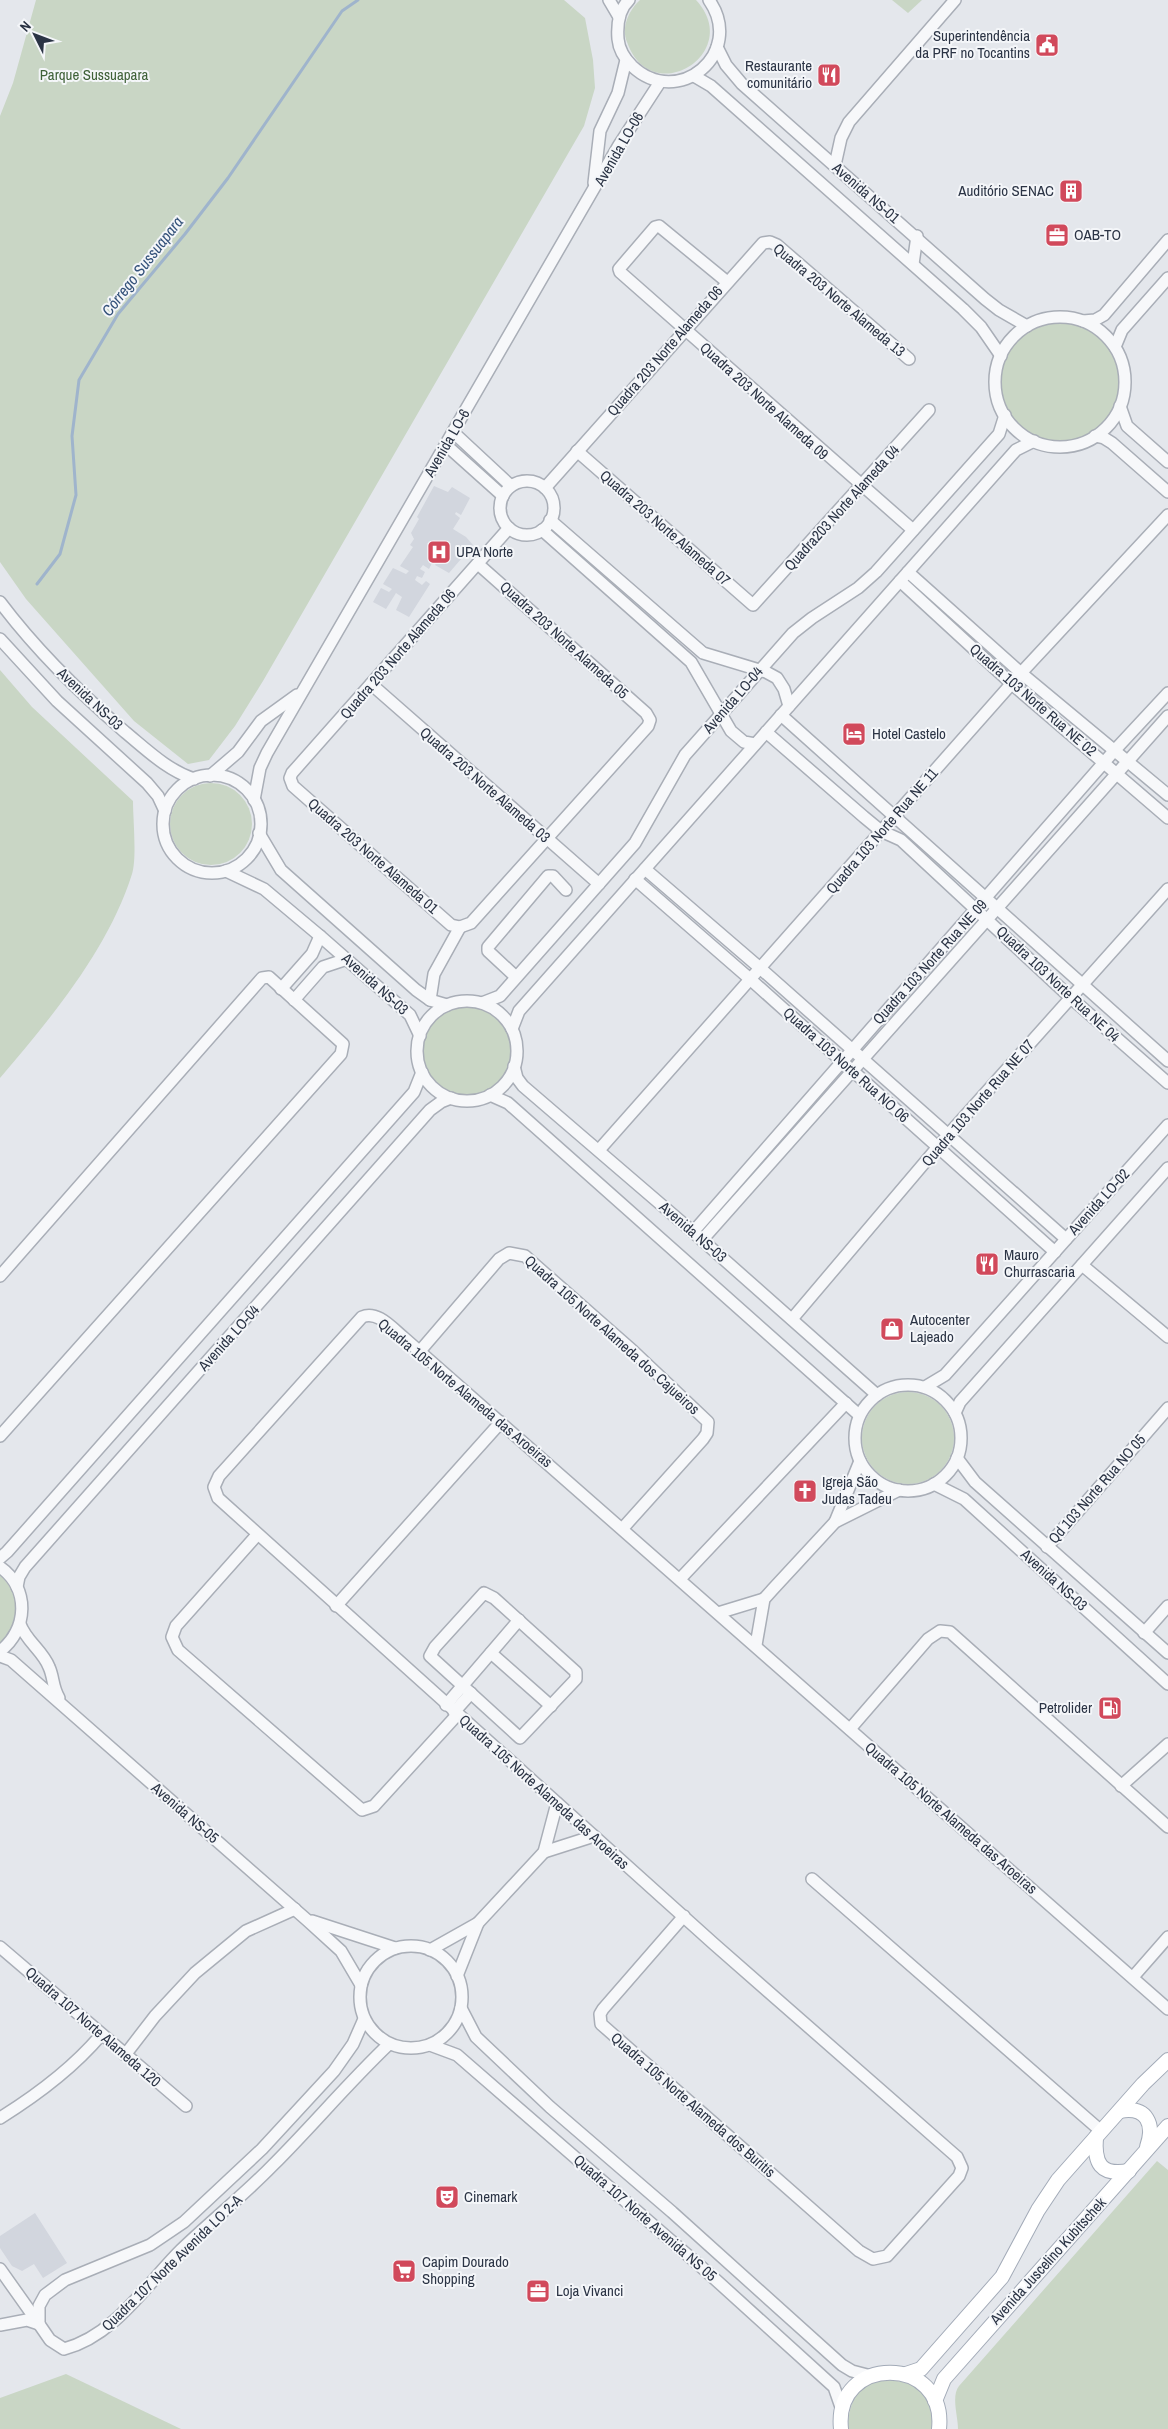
<svg xmlns="http://www.w3.org/2000/svg" width="1168" height="2429" viewBox="0 0 1168 2429" font-family="'Archivo Narrow',sans-serif">
  <rect width="100%" height="100%" fill="#e4e7ec"/>
  <g fill="#d2d6de">
    <path d="M434 486 448 492 452 487 470 498 461 515 456 512 455 514 460 518 453 529 466 537 473 545 449 573 435 565 439 560 435 557 429 569 423 565 420 569 425 572 422 578 417 576 415 580 422 585 426 581 430 584 409 617 396 610 402 597 396 593 386 609 373 602 381 588 389 592 392 589 383 584 393 568 406 574 409 571 400 566 413 547 410 545 414 539 411 533 419 519 417 517Z"/>
    <path d="M35 2213 67 2263 43 2278 34 2264 22 2271 12 2266 0 2248V2236Z"/>
  </g>
  <g fill="#c9d6c5">
    <path d="M36 0H564L585 18 593 60 595 88 584 126 263 681 235 726 209 760 188 764 134 721 26 599 0 562V116L13 83Z"/>
    <path d="M640 0H696C745 53 651 111 627 42 621 27 629 10 640 0Z"/>
    <path d="M892 0H922L908 13Z"/>
    <circle cx="1060" cy="382" r="59"/>
    <path d="M0 670 32 707 133 801C133 819 137 858 132 874 108 950 51 1018 0 1078Z"/>
    <circle cx="211" cy="824" r="41"/>
    <circle cx="467" cy="1051" r="44"/>
    <circle cx="908" cy="1438" r="46"/>
    <path d="M0 1575C21 1594 21 1625 0 1643Z"/>
    <path d="M1157 2161 1168 2170V2429H958C958 2416 951 2396 959 2386Z"/>
    <path d="M66 2374 181 2429H0V2398Z"/>
    <path d="M884 2379C921 2383 930 2392 933 2429H847C850 2401 855 2387 884 2379Z"/>
  </g>
  <g fill="none" stroke-linecap="round" stroke-linejoin="round">
    <path stroke="#9fb4cc" stroke-width="3" d="M37 584 60 554 76 495 72 436 79 380 118 314 185 234 228 178 342 11 358 0"/>
    <g stroke="#a9aeb7" stroke-width="14">
      <g id="minor">
        <path d="M609 0 619 17"/>
        <path d="M629 0C618 10 617 26 618 39 619 50 625 59 632 66 678 110 746 53 709 0"/>
        <path d="M717 47 726 65 742 84 985 299 999 310 1027 326"/>
        <path d="M694 76 711 86 963 309 981 327 1001 356"/>
        <path d="M835 165 841 138 849 122 955 0"/>
        <path d="M594 183 600 131 618 93 626 60"/>
        <path d="M913 264 917 236"/>
        <path d="M726 281 659 226 655 227 619 269 620 272 913 530"/>
        <circle cx="1060" cy="382" r="65"/>
        <path d="M1083 321 1095 320 1104 315 1168 240"/>
        <path d="M1115 347 1122 330 1168 278"/>
        <path d="M1120 406 1127 426 1168 462"/>
        <path d="M453 432 511 486"/>
        <path d="M1095 436 1104 438 1112 443 1168 492"/>
        <path d="M446 445 503 496"/>
        <path d="M577 451 753 605 929 410"/>
        <circle cx="527" cy="508" r="27"/>
        <path d="M545 488 763 243 770 242 777 245 909 359"/>
        <path d="M550 520 703 653 766 672 777 678 784 689 789 706"/>
        <path d="M542 530 691 662 731 731 744 742 755 744"/>
        <path d="M478 564 646 713 650 720 648 726 471 923 460 927 451 925 293 786 290 778 292 773 509 528"/>
        <path d="M908 572 1021 673 1168 795"/>
        <path d="M900 581 1012 684 1168 818"/>
        <path d="M0 602C36 650 80 693 125 732 147 750 167 770 194 779"/>
        <path d="M0 639 57 701 147 783 158 796 165 811"/>
        <path d="M371 684 599 884"/>
        <path d="M781 715 1168 1061"/>
        <path d="M766 732 864 817 881 831 901 840 1071 998 1168 1083"/>
        <circle cx="212" cy="824" r="49"/>
        <path d="M210 776 238 752 261 721 297 695"/>
        <path d="M254 800 260 768 267 753 619 145 660 82"/>
        <path d="M259 833 281 870 416 990 430 1000 447 1005"/>
        <path d="M645 869 760 968 1066 1239"/>
        <path d="M226 871 264 889 320 936 410 1015 420 1036"/>
        <path d="M635 879 750 979 1055 1252"/>
        <path d="M516 977 488 951V947L548 876H553L566 890"/>
        <path d="M281 989 312 954 320 936"/>
        <path d="M294 1000 323 967 347 959"/>
        <path d="M430 1000 434 974 460 927"/>
        <circle cx="467" cy="1051" r="50"/>
        <path d="M482 1003 500 996 635 843 685 755 793 633 812 618 858 588 876 572 999 434 1005 415"/>
        <path d="M512 1029 519 1011 1016 450 1034 441"/>
        <path d="M514 1066 517 1078 523 1086 693 1232 877 1395"/>
        <path d="M490 1095 508 1103 859 1415"/>
        <path d="M599 1150 1021 673 1168 515"/>
        <path d="M693 1232 1114 751 1168 693"/>
        <path d="M702 1240 1168 716"/>
        <path d="M1082 1265 1168 1337"/>
        <path d="M0 1276 262 978 269 977 343 1044 341 1054 0 1436"/>
        <path d="M792 1319 948 1135 1168 889"/>
        <path d="M420 1351 499 1259 509 1253 525 1256 633 1351 708 1422 707 1433 703 1439 623 1528"/>
        <circle cx="908" cy="1438" r="53"/>
        <path d="M925 1387 945 1375 1168 1125"/>
        <path d="M955 1413 960 1402 1168 1168"/>
        <path d="M957 1458 975 1482 1168 1653"/>
        <path d="M934 1484 964 1499 1168 1684"/>
        <path d="M835 1522 860 1461"/>
        <path d="M257 1535 176 1626 172 1637 178 1650 362 1810 374 1806 457 1715"/>
        <path d="M1047 1547 1168 1408"/>
        <path d="M0 1558 7 1552 414 1092 422 1072"/>
        <path d="M0 1567C30 1588 28 1630 0 1651"/>
        <path d="M680 1579 846 1403"/>
        <path d="M17 1587 19 1577 25 1567 430 1110 441 1102 451 1098"/>
        <path d="M484 1593 494 1598 576 1672V1679L520 1738 430 1656 435 1647Z"/>
        <path d="M336 1606 501 1422"/>
        <path d="M718 1613 764 1599"/>
        <path d="M20 1624C26 1641 43 1651 49 1667 54 1678 52 1686 59 1698"/>
        <path d="M1144 1633 1168 1606"/>
        <path d="M756 1645 764 1599 773 1589 835 1522 899 1490"/>
        <path d="M491 1653 551 1706"/>
        <path d="M0 1656 11 1660 307 1920 341 1951 361 1985"/>
        <path d="M446 1705 519 1620"/>
        <path d="M454 1712 471 1693"/>
        <path d="M850 1729 928 1639 940 1631 950 1632 1168 1827"/>
        <path d="M1121 1786 1168 1744"/>
        <path d="M544 1852 594 1836"/>
        <path d="M812 1879 1101 2131"/>
        <path d="M684 1916 603 2009 600 2014 601 2024 859 2251 873 2259 887 2256 959 2176 962 2168 957 2157 714 1944 218 1498 214 1487 219 1476 362 1317C377 1310 392 1328 403 1337L1168 2009"/>
        <path d="M312 1921 395 1948"/>
        <circle cx="411" cy="1997" r="51"/>
        <path d="M0 1947 186 2106"/>
        <path d="M430 1950 478 1923 544 1852 557 1803"/>
        <path d="M457 1976 478 1923"/>
        <path d="M1133 1977 1168 1937"/>
        <path d="M461 2008 476 2037 550 2107 672 2212 842 2365 852 2371 871 2376"/>
        <path d="M364 2019 353 2044 334 2071 262 2149 184 2222 150 2245 65 2280 45 2295 39 2306V2324L50 2340 64 2349C114 2336 146 2285 181 2250 211 2221 244 2195 273 2165 313 2125 348 2083 389 2044"/>
        <path d="M430 2045 457 2055 706 2271 834 2387 842 2410"/>
        <path d="M125 2055 155 2016 195 1973 246 1931 295 1909"/>
        <path d="M0 2118C37 2095 73 2068 101 2035"/>
        <path d="M0 2269 39 2324"/>
        <path d="M0 2325 27 2320 39 2324"/>
      </g>
    </g>
    <g stroke="#a3abb8" stroke-width="16">
      <g id="major">
        <path d="M1120 2111C1147 2106 1155 2124 1147 2147"/>
        <path d="M1096 2137C1094 2163 1100 2176 1129 2171"/>
        <path d="M906 2374 921 2369 1002 2277 1038 2210 1058 2180 1143 2084 1168 2060"/>
        <path d="M935 2401 944 2379 1168 2126"/>
        <path d="M841 2429C833 2354 947 2354 939 2429"/>
      </g>
    </g>
    <use href="#minor" stroke="#f7f8fa" stroke-width="11"/>
    <use href="#major" stroke="#fff" stroke-width="14"/>
  </g>
  <defs>
    <g id="civic-square" transform="scale(1.25)"><rect x="-9" y="-9" width="18" height="18" rx="4" fill="#d1495b" stroke="#f4f6f9"/><path d="M-.6-6.5H3V-4.5H.6V-3L4-1V1h2V6H-6V1h2V-1L-.6-3ZM-1.2 2.5V6h2.4V2.5Z" fill="#fff"/></g>
    <g id="restaurant-square" transform="scale(1.25)"><rect x="-9" y="-9" width="18" height="18" rx="4" fill="#d1495b" stroke="#f4f6f9"/><path d="M-5-6h1v4h1v-4h1v4h1v-4h1v5L-1.5 .5V6h-2V.5L-5-1ZM5-6V6H3V1.5H1.5Q1.5-4 5-6Z" fill="#fff"/></g>
    <g id="building-square" transform="scale(1.25)"><rect x="-9" y="-9" width="18" height="18" rx="4" fill="#d1495b" stroke="#f4f6f9"/><path d="M-4-6H4V6H1V3H-1V6H-4ZM-2.5-4.3h1.7v1.8h-1.7ZM.8-4.3h1.7v1.8H.8ZM-2.5-1h1.7V.8h-1.7ZM.8-1h1.7V.8H.8Z" fill="#fff"/></g>
    <g id="office-square" transform="scale(1.25)"><rect x="-9" y="-9" width="18" height="18" rx="4" fill="#d1495b" stroke="#f4f6f9"/><path d="M-6-3h4V-5.5h4V-3h4V5H-6ZM-1-4.5V-3h2v-1.5ZM-6 0V1H6V0Z" fill="#fff"/></g>
    <g id="hospital-square" transform="scale(1.25)"><rect x="-9" y="-9" width="18" height="18" rx="4" fill="#d1495b" stroke="#f4f6f9"/><path d="M-5-5h3v3.5h4V-5h3V5h-3V1.5h-4V5h-3Z" fill="#fff"/></g>
    <g id="hotel-square" transform="scale(1.25)"><rect x="-9" y="-9" width="18" height="18" rx="4" fill="#d1495b" stroke="#f4f6f9"/><path d="M-6-4.5h1.5V1H6V5H4.5V3h-9V5H-6ZM-4 0a1.8 1.8 0 1 1 3.6 0ZM.5 0V-2.5h3Q6-2.5 6 0Z" fill="#fff"/></g>
    <g id="shop-square" transform="scale(1.25)"><rect x="-9" y="-9" width="18" height="18" rx="4" fill="#d1495b" stroke="#f4f6f9"/><path d="M-5-2.5h2.3a2.7 3.5 0 0 1 5.4 0H5L5.5 6h-11ZM-1.5-2.5h3a1.5 2.3 0 0 0-3 0Z" fill="#fff"/></g>
    <g id="church-square" transform="scale(1.25)"><rect x="-9" y="-9" width="18" height="18" rx="4" fill="#d1495b" stroke="#f4f6f9"/><path d="M-1.2-6h2.4v3.5h3.3v2.4h-3.3V6h-2.4V-.1h-3.3v-2.4h3.3Z" fill="#fff"/></g>
    <g id="fuel-square" transform="scale(1.25)"><rect x="-9" y="-9" width="18" height="18" rx="4" fill="#d1495b" stroke="#f4f6f9"/><path d="M-5.5-6h7V0h2V4h1.3V-2.5L3-4.5l.8-.8L6-3V5H2.5V1h-1V6h-7ZM-4.2-4.7v3.2H.2V-4.7Z" fill="#fff"/></g>
    <g id="theatre-square" transform="scale(1.25)"><rect x="-9" y="-9" width="18" height="18" rx="4" fill="#d1495b" stroke="#f4f6f9"/><path d="M-5-5.5Q0-4 5-5.5V0Q5 5 0 6Q-5 5-5 0ZM-3.3-2.5H-1v1.5H-3.3ZM1-2.5H3.3v1.5H1ZM-2.8 1Q0 5.5 2.8 1Z" fill="#fff"/></g>
    <g id="supermarket-square" transform="scale(1.25)"><rect x="-9" y="-9" width="18" height="18" rx="4" fill="#d1495b" stroke="#f4f6f9"/><path d="M-6-5.5h2.5l.6 2H6L4.5 2H-2.5L-4.4-4H-6ZM-1.5 3.2a1.3 1.3 0 1 0 .1 0ZM3 3.2a1.3 1.3 0 1 0 .1 0Z" fill="#fff"/></g>
  </defs>
  <g fill-rule="evenodd">
    <use href="#civic-square" x="1047" y="45"/>
    <use href="#restaurant-square" x="829" y="75"/>
    <use href="#building-square" x="1071" y="191"/>
    <use href="#office-square" x="1057" y="235"/>
    <use href="#hospital-square" x="439" y="552"/>
    <use href="#hotel-square" x="854" y="734"/>
    <use href="#restaurant-square" x="987" y="1264"/>
    <use href="#shop-square" x="892" y="1329"/>
    <use href="#church-square" x="805" y="1491"/>
    <use href="#fuel-square" x="1110" y="1708"/>
    <use href="#theatre-square" x="447" y="2197"/>
    <use href="#supermarket-square" x="404" y="2271"/>
    <use href="#office-square" x="538" y="2291"/>
  </g>
  <g text-anchor="middle" stroke-width="4" stroke-linejoin="round" paint-order="stroke">
    <g font-size="15" fill="#2b3445" stroke="#f4f6f9" text-anchor="start">
      <text x="1030" y="41" text-anchor="end">Superintendência<tspan x="1030" dy="17">da PRF no Tocantins</tspan></text>
      <text x="812" y="71" text-anchor="end">Restaurante<tspan x="812" dy="17">comunitário</tspan></text>
      <text x="1054" y="196" text-anchor="end">Auditório SENAC</text>
      <text x="1074" y="240">OAB-TO</text>
      <text x="456" y="557">UPA Norte</text>
      <text x="872" y="739">Hotel Castelo</text>
      <text x="1004" y="1260">Mauro<tspan x="1004" dy="17">Churrascaria</tspan></text>
      <text x="910" y="1325">Autocenter<tspan x="910" dy="17">Lajeado</tspan></text>
      <text x="822" y="1487">Igreja São<tspan x="822" dy="17">Judas Tadeu</tspan></text>
      <text x="1092" y="1713" text-anchor="end">Petrolider</text>
      <text x="464" y="2202">Cinemark</text>
      <text x="422" y="2267">Capim Dourado<tspan x="422" dy="17">Shopping</tspan></text>
      <text x="556" y="2296">Loja Vivanci</text>
    </g>
    <g font-size="15" fill="#3f6138" stroke="#f4f6f9">
      <text x="94" y="80">Parque Sussuapara</text>
    </g>
    <g font-size="15" fill="#2b3445" stroke="#f4f6f9">
      <text transform="translate(619 149) rotate(-60)" y="5">Avenida LO-06</text>
      <text transform="translate(866 193) rotate(41)" y="5">Avenida NS-01</text>
      <text transform="translate(839 300) rotate(40)" y="5">Quadra 203 Norte Alameda 13</text>
      <text transform="translate(665 351) rotate(-49)" y="5">Quadra 203 Norte Alameda 06</text>
      <text transform="translate(764 401) rotate(42)" y="5">Quadra 203 Norte Alameda 09</text>
      <text transform="translate(447 443) rotate(-60)" y="5">Avenida LO-6</text>
      <text transform="translate(842 508) rotate(-48)" y="5">Quadra203 Norte Alameda 04</text>
      <text transform="translate(665 528) rotate(41)" y="5">Quadra 203 Norte Alameda 07</text>
      <text transform="translate(564 640) rotate(42)" y="5">Quadra 203 Norte Alameda 05</text>
      <text transform="translate(398 654) rotate(-49)" y="5">Quadra 203 Norte Alameda 06</text>
      <text transform="translate(90 699) rotate(43)" y="5">Avenida NS-03</text>
      <text transform="translate(733 700) rotate(-49)" y="5">Avenida LO-04</text>
      <text transform="translate(1033 700) rotate(41)" y="5">Quadra 103 Norte Rua NE 02</text>
      <text transform="translate(485 785) rotate(41)" y="5">Quadra 203 Norte Alameda 03</text>
      <text transform="translate(882 831) rotate(-49)" y="5">Quadra 103 Norte Rua NE 11</text>
      <text transform="translate(373 856) rotate(41)" y="5">Quadra 203 Norte Alameda 01</text>
      <text transform="translate(930 962) rotate(-48)" y="5">Quadra 103 Norte Rua NE 09</text>
      <text transform="translate(375 984) rotate(42)" y="5">Avenida NS-03</text>
      <text transform="translate(1058 984) rotate(43)" y="5">Quadra 103 Norte Rua NE 04</text>
      <text transform="translate(846 1065) rotate(42)" y="5">Quadra 103 Norte Rua NO 06</text>
      <text transform="translate(978 1103) rotate(-49)" y="5">Quadra 103 Norte Rua NE 07</text>
      <text transform="translate(1099 1202) rotate(-48)" y="5">Avenida LO-02</text>
      <text transform="translate(693 1232) rotate(41)" y="5">Avenida NS-03</text>
      <text transform="translate(612 1335) rotate(42)" y="5">Quadra 105 Norte Alameda dos Cajueiros</text>
      <text transform="translate(229 1338) rotate(-48)" y="5">Avenida LO-04</text>
      <text transform="translate(465 1393) rotate(40)" y="5">Quadra 105 Norte Alameda das Aroeiras</text>
      <text transform="translate(1097 1489) rotate(-49)" y="5">Qd 103 Norte Rua NO 05</text>
      <text transform="translate(1054 1580) rotate(42)" y="5">Avenida NS-03</text>
      <text transform="translate(544 1792) rotate(42)" y="5">Quadra 105 Norte Alameda das Aroeiras</text>
      <text transform="translate(185 1813) rotate(41)" y="5">Avenida NS-05</text>
      <text transform="translate(951 1818) rotate(41)" y="5">Quadra 105 Norte Alameda das Aroeiras</text>
      <text transform="translate(93 2027) rotate(41)" y="5">Quadra 107 Norte Alameda 120</text>
      <text transform="translate(693 2105) rotate(41)" y="5">Quadra 105 Norte Alameda dos Buritís</text>
      <text transform="translate(645 2218) rotate(41)" y="5">Quadra 107 Norte Avenida NS 05</text>
      <text transform="translate(1048 2261) rotate(-48)" y="5">Avenida Juscelino Kubitschek</text>
      <text transform="translate(172 2263) rotate(-44)" y="5">Quadra 107 Norte Avenida LO 2-A</text>
    </g>
    <g font-size="16" font-style="italic" fill="#34527a" stroke="#f4f6f9">
      <text transform="translate(142 266) rotate(-52)" y="6">Córrego Sussuapara</text>
    </g>
  </g>
  <g transform="translate(35 35) rotate(312)" stroke="#f4f6f9" stroke-width="4" paint-order="stroke">
  <path d="M0-4L9 19L0 12L-9 19Z" fill="#2b3445"/>
  <text y="-8" font-size="14" font-weight="bold" text-anchor="middle" fill="#2b3445">N</text>
  </g>
</svg>
